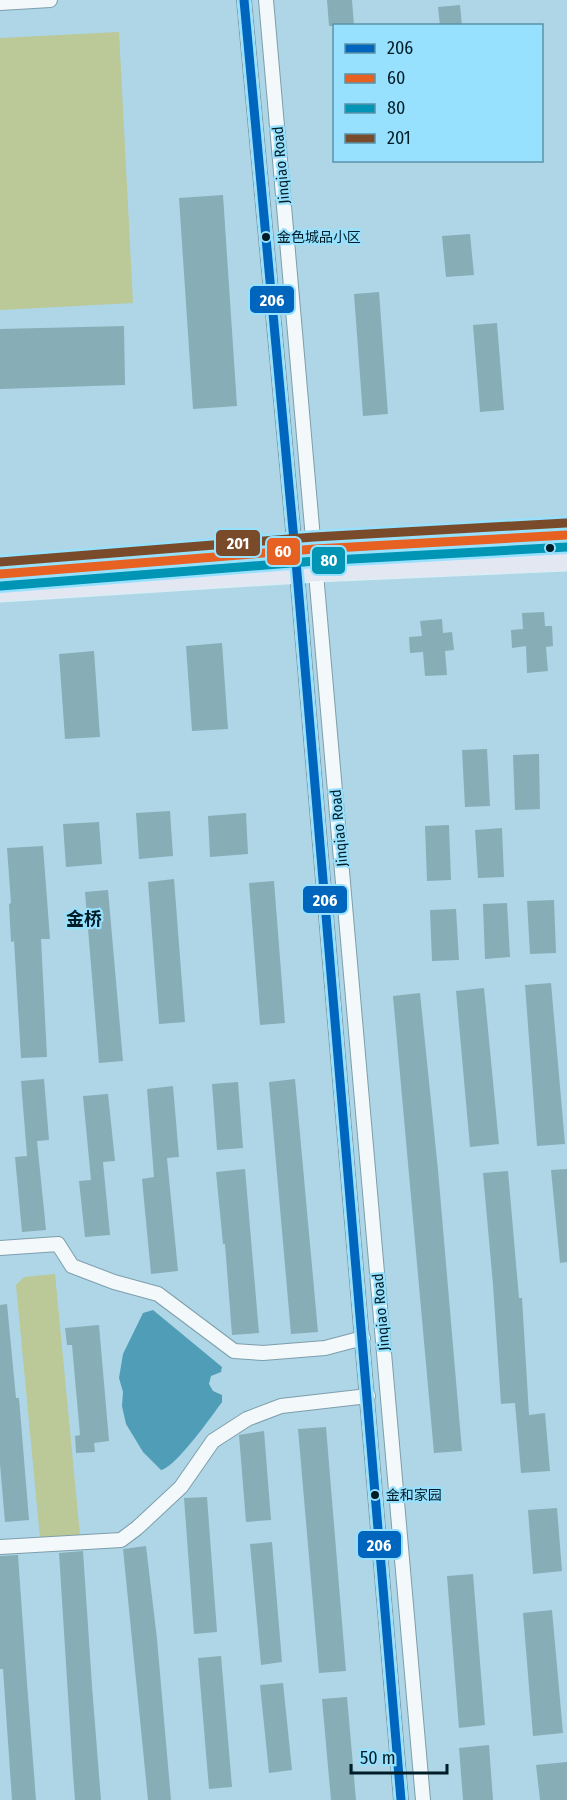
<svg xmlns="http://www.w3.org/2000/svg" width="567" height="1800" viewBox="0 0 567 1800" font-family="'Fira Sans Condensed','Noto Sans SC',sans-serif">
  <rect width="100%" height="100%" fill="#aed6e7"/>
  <g fill="#bbc897">
    <path d="M119 32 133 303 0 310V38Z"/>
    <path d="M55 1274 80 1535 50 1540 40 1538 16 1285 24 1277Z"/>
  </g>
  <path fill="#509db7" d="M153 1310 222 1367 221 1372 211 1376 209 1384 213 1391 222 1395V1402C212 1416 175 1468 161 1470L143 1452 126 1424 122 1406 123 1392 119 1378 123 1354 143 1313Z"/>
  <g fill="#87adb7">
    <path d="M327 0H352L354 26H329Z"/>
    <path d="M460 5 462 26H440L438 7Z"/>
    <path d="M223 195 237 406 193 409 179 198Z"/>
    <path d="M470 234 474 275 446 277 442 236Z"/>
    <path d="M379 292 388 414 363 416 354 294Z"/>
    <path d="M497 323 504 410 480 412 473 325Z"/>
    <path d="M124 326 125 385 0 389V329Z"/>
    <path d="M544 612 545 626H552L553 646 546 647 548 671 527 673 526 646 512 648 511 630 523 629 522 613Z"/>
    <path d="M442 619 443 633 452 632 454 650 445 651 447 675 425 676 423 652 410 653 409 637 422 636 420 621Z"/>
    <path d="M222 643 228 729 192 731 186 646Z"/>
    <path d="M94 651 100 737 65 739 59 654Z"/>
    <path d="M487 749 490 806 465 807 462 750Z"/>
    <path d="M539 754 540 809 515 810 513 755Z"/>
    <path d="M170 811 173 856 139 859 136 813Z"/>
    <path d="M246 813 248 854 210 857 208 816Z"/>
    <path d="M99 822 102 864 66 867 63 824Z"/>
    <path d="M449 825 451 880 427 881 425 826Z"/>
    <path d="M502 828 504 877 478 878 475 830Z"/>
    <path d="M43 846 50 939H41L47 1057 21 1058 14 941 11 942 9 904 11 903 7 848Z"/>
    <path d="M174 879 185 1022 159 1024 148 882Z"/>
    <path d="M274 881 285 1023 260 1025 249 883Z"/>
    <path d="M108 890 123 1061 99 1063 85 892Z"/>
    <path d="M554 900 556 953 530 954 527 901Z"/>
    <path d="M507 903 510 957 485 959 483 904Z"/>
    <path d="M456 909 459 960 432 961 430 910Z"/>
    <path d="M551 983 565 1144 537 1146 525 985Z"/>
    <path d="M484 988 499 1144 470 1147 456 991Z"/>
    <path d="M420 993 438 1170 462 1451 434 1453 393 996Z"/>
    <path d="M44 1079 49 1140 37 1141 46 1230 22 1232 15 1157 27 1156 21 1081Z"/>
    <path d="M295 1079 318 1332 291 1334 269 1082Z"/>
    <path d="M238 1082 243 1148 217 1150 212 1084Z"/>
    <path d="M173 1086 179 1157 167 1158 178 1271 151 1274 142 1179 154 1177 147 1089Z"/>
    <path d="M108 1094 115 1161 103 1162 110 1235 85 1237 79 1181 91 1180 83 1096Z"/>
    <path d="M245 1169 259 1333 232 1335 225 1244H223L216 1172Z"/>
    <path d="M567 1169V1262L560 1263 551 1170Z"/>
    <path d="M508 1171 519 1298H522L529 1415 545 1413 550 1471 521 1473 515 1403 501 1404 493 1285 483 1173Z"/>
    <path d="M7 1304 16 1398H19L29 1520 5 1522 0 1464V1305Z"/>
    <path d="M99 1325 109 1441 94 1443 95 1452 76 1453 75 1436 80 1435 72 1345H67L65 1328Z"/>
    <path d="M326 1427 346 1671 319 1673 298 1429Z"/>
    <path d="M264 1431 271 1520 246 1522 239 1435Z"/>
    <path d="M207 1497 217 1632 194 1634 184 1498Z"/>
    <path d="M557 1508 562 1571 533 1574 528 1510Z"/>
    <path d="M272 1542 282 1662 261 1665 250 1544Z"/>
    <path d="M146 1546 157 1639 171 1800H148L123 1549Z"/>
    <path d="M83 1551 92 1686 101 1800H75L73 1774 59 1553Z"/>
    <path d="M18 1555 27 1683 36 1800H12L3 1669H0V1556Z"/>
    <path d="M473 1574 485 1725 459 1728 447 1576Z"/>
    <path d="M552 1610 563 1733 533 1736 523 1613Z"/>
    <path d="M221 1656 232 1787 209 1789 198 1658Z"/>
    <path d="M283 1683 292 1770 269 1773 260 1685Z"/>
    <path d="M347 1697 356 1800H331L322 1699Z"/>
    <path d="M489 1745 493 1800H463L459 1748Z"/>
    <path d="M567 1762V1800H540L536 1765Z"/>
  </g>
  <g fill="none" stroke-linecap="round" stroke-linejoin="round">
    <g stroke="#7e9eab" stroke-width="16">
      <g id="minor">
        <path d="M244 0 297 573 401 1800"/>
        <path d="M266 0 423 1800"/>
        <path d="M0 3 50 0"/>
        <path d="M0 1248 58 1244 72 1266 114 1282 158 1294 234 1351 263 1353 325 1348 363 1338"/>
        <path d="M0 1547 121 1540 137 1528 181 1487 213 1441 247 1419 281 1406 368 1396"/>
      </g>
    </g>
    <g stroke="#dbedf4" stroke-width="21">
      <g id="major">
        <path d="M0 574 315 549 567 535"/>
        <path d="M0 592 317 572 567 561"/>
      </g>
    </g>
    <use href="#minor" stroke="#f3f9fb" stroke-width="14"/>
    <use href="#major" stroke="#e2e7f2" stroke-width="18"/>
    <g stroke="#97e1fe" stroke-width="14">
      <path id="bus-1" d="M244 0 297 573 401 1800"/>
    </g>
    <g stroke="#97e1fe" stroke-width="14">
      <path id="bus-2" d="M0 574 315 549 567 535"/>
    </g>
    <g stroke="#97e1fe" stroke-width="14">
      <path id="bus-3" d="M1 586 316 561 567 547"/>
    </g>
    <g stroke="#97e1fe" stroke-width="14">
      <path id="bus-4" d="M0 562 314 537 566 523"/>
    </g>
    <use href="#bus-1" stroke="#0065bd" stroke-width="9"/>
    <use href="#bus-2" stroke="#e66122" stroke-width="9"/>
    <use href="#bus-3" stroke="#0094b5" stroke-width="9"/>
    <use href="#bus-4" stroke="#7a4b2a" stroke-width="9"/>
  </g>
  <g fill="#001c26" stroke="#97e1fe" stroke-width="2">
    <circle cx="266" cy="237" r="5"/>
    <circle cx="550" cy="548" r="5"/>
    <circle cx="375" cy="1495" r="5"/>
  </g>
  <g text-anchor="middle" stroke-width="4.5" stroke-linejoin="round" paint-order="stroke">
    <g font-size="14" fill="#001c26" stroke="#97e1fe" text-anchor="start">
      <text x="277" y="242">金色城品小区</text>
      <text x="386" y="1500">金和家园</text>
    </g>
    <g font-size="15" fill="#001c26" stroke="#97e1fe">
      <text transform="translate(281 165) rotate(-95)" y="5">Jinqiao Road</text>
      <text transform="translate(339 828) rotate(-95)" y="5">Jinqiao Road</text>
      <text transform="translate(381 1312) rotate(-95)" y="5">Jinqiao Road</text>
    </g>
    <g font-size="18" font-weight="bold" fill="#001c26" stroke="#97e1fe">
      <text x="84" y="925">金桥</text>
    </g>
  </g>
  <g stroke="#97e1fe" stroke-width="2">
    <rect x="249" y="285" width="46" height="29" rx="6" fill="#0065bd"/>
    <rect x="215" y="529" width="46" height="28" rx="6" fill="#7a4b2a"/>
    <rect x="266" y="537" width="35" height="29" rx="6" fill="#e66122"/>
    <rect x="311" y="546" width="35" height="29" rx="6" fill="#0094b5"/>
    <rect x="302" y="885" width="46" height="29" rx="6" fill="#0065bd"/>
    <rect x="357" y="1530" width="45" height="29" rx="6" fill="#0065bd"/>
  </g>
  <g font-size="16" text-anchor="middle" font-weight="bold" fill="#fff">
    <text x="272" y="306">206</text>
    <text x="238" y="549">201</text>
    <text x="283" y="557">60</text>
    <text x="329" y="566">80</text>
    <text x="325" y="906">206</text>
    <text x="379" y="1551">206</text>
  </g>
  <rect x="333" y="24" width="210" height="138" fill="#97e1fe" stroke="#5b92a8" stroke-width="1.5"/>
  <rect x="345" y="44" width="30" height="9" fill="#0065bd" stroke="#5b92a8" stroke-width="1.5"/>
  <text x="387" y="54" font-size="18" fill="#001c26">206</text>
  <rect x="345" y="74" width="30" height="9" fill="#e66122" stroke="#5b92a8" stroke-width="1.5"/>
  <text x="387" y="84" font-size="18" fill="#001c26">60</text>
  <rect x="345" y="104" width="30" height="9" fill="#0094b5" stroke="#5b92a8" stroke-width="1.5"/>
  <text x="387" y="114" font-size="18" fill="#001c26">80</text>
  <rect x="345" y="134" width="30" height="9" fill="#7a4b2a" stroke="#5b92a8" stroke-width="1.5"/>
  <text x="387" y="144" font-size="18" fill="#001c26">201</text>
  <path d="M351 1764v9h96v-9" fill="none" stroke="#001c26" stroke-width="3"/>
  <text x="360" y="1764" font-size="18" fill="#001c26" stroke="#97e1fe" stroke-width="4.5" paint-order="stroke">50 m</text>
</svg>
